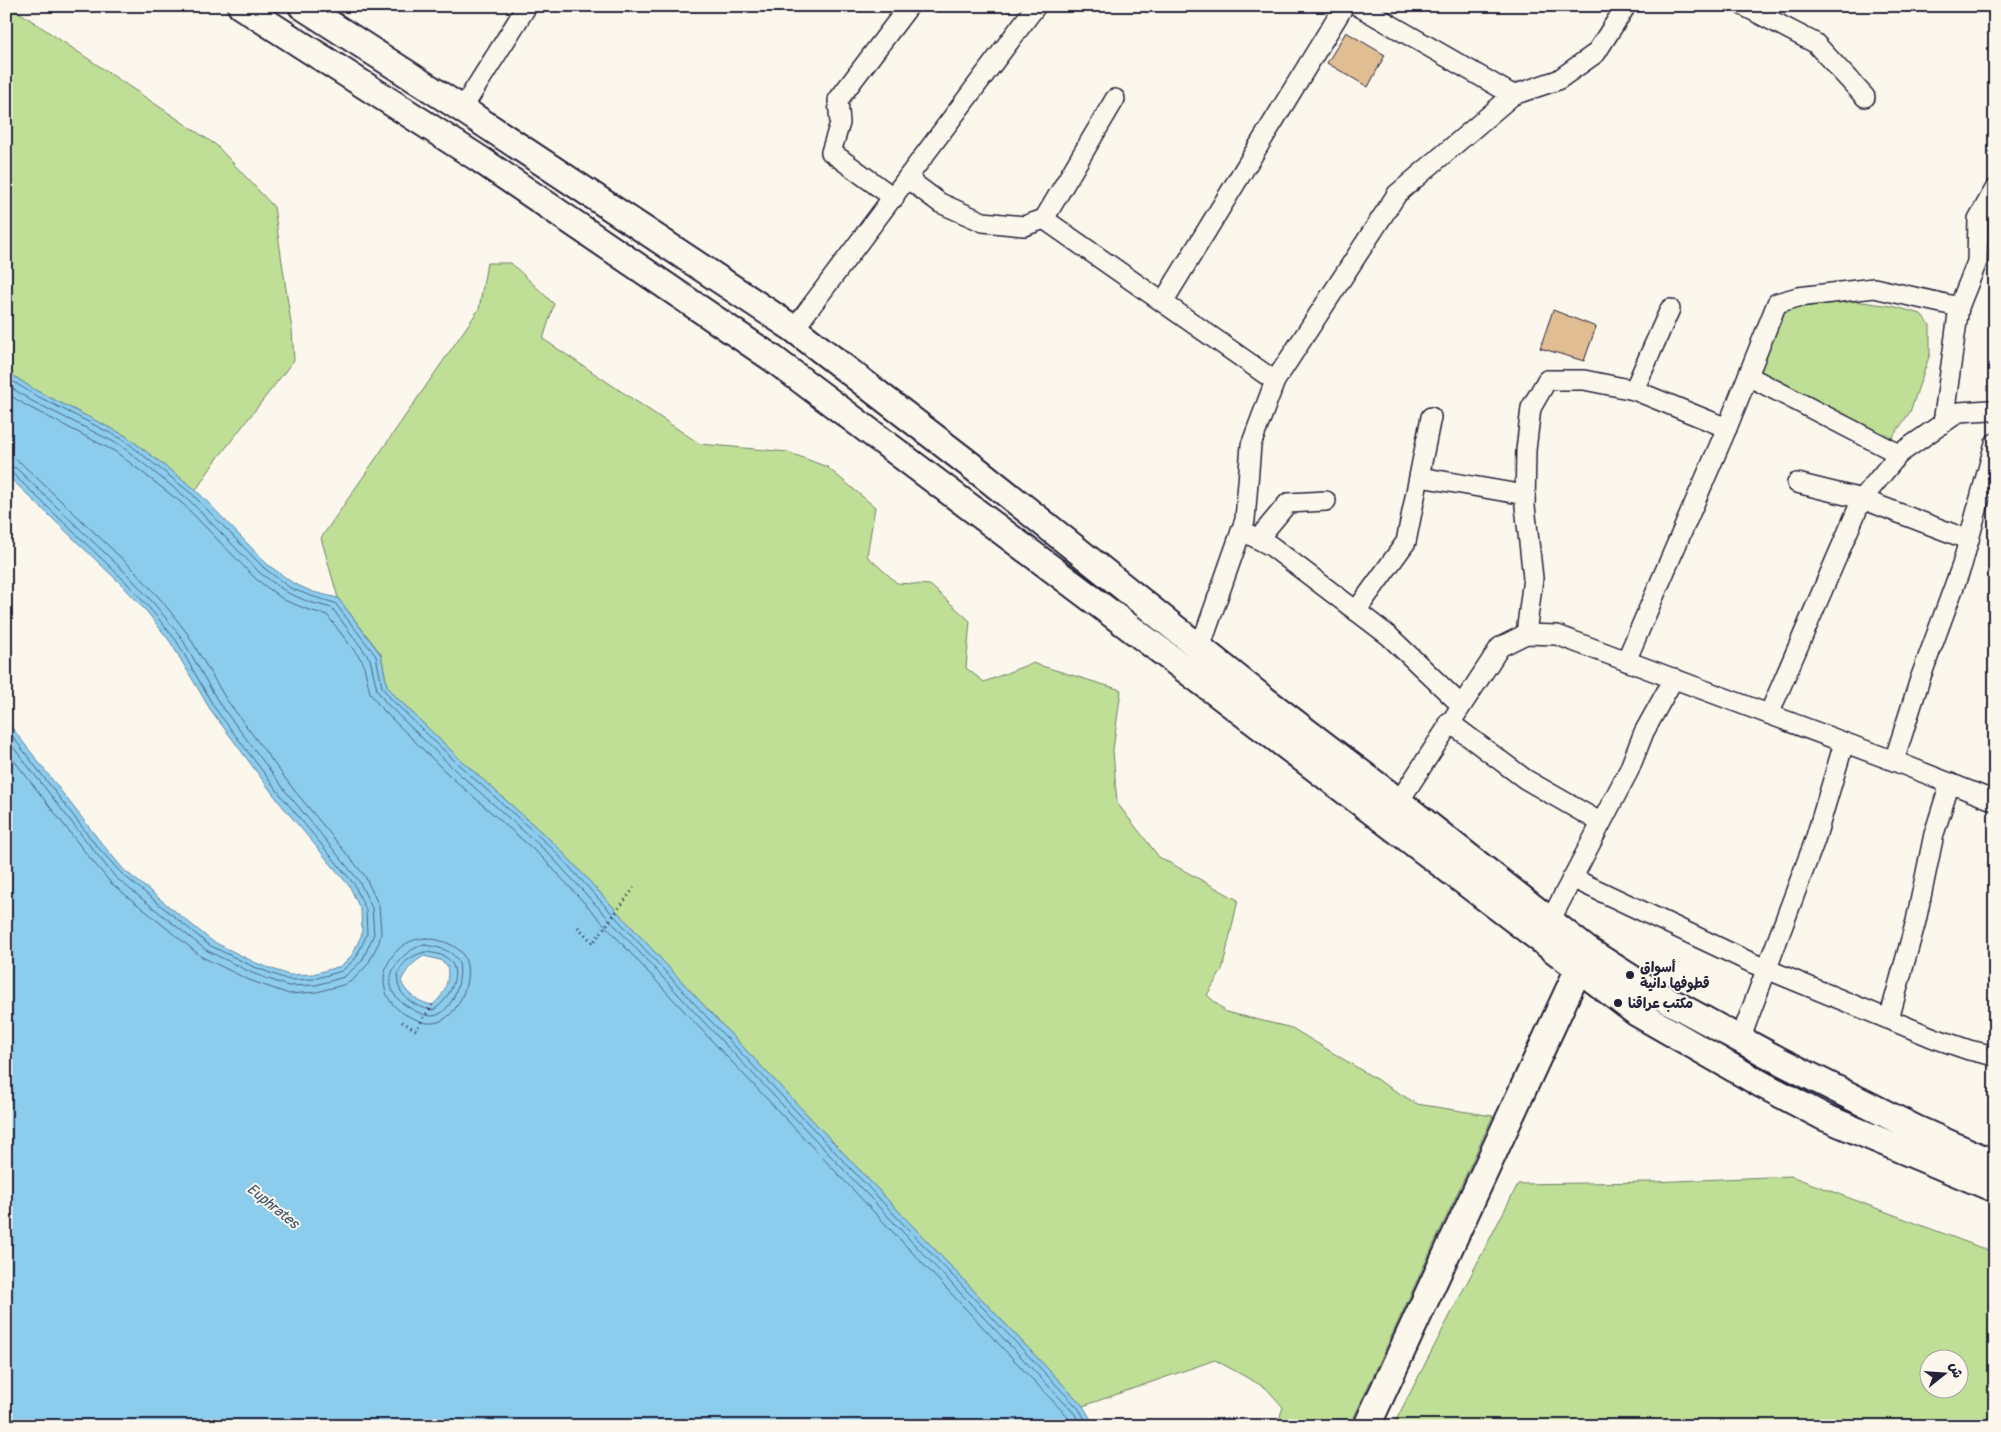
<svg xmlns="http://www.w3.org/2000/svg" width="2001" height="1432" viewBox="0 0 2001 1432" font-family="Pangolin,'Playpen Sans Arabic',sans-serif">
  <rect width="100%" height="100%" fill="#fbf7ec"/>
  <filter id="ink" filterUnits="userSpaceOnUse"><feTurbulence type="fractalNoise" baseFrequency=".02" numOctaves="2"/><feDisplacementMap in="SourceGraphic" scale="10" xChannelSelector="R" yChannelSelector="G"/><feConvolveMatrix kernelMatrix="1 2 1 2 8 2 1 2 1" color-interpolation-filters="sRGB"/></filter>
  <g filter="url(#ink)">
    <g fill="#bfde96" stroke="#708068" fill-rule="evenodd">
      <path d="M6 6H10L216 145 274 207 292 330 294 360 214 463 196 490 126 436 35 390 6 371Z"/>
      <path d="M487 263H511L554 304 543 339 700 444 788 452 827 467 875 507 867 556 897 583 930 585 970 621 966 668 984 682 1032 663 1121 690 1113 750 1117 803 1159 857 1238 900 1222 970 1207 995 1226 1012 1292 1028 1417 1104 1493 1116 1350 1426H1277L1283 1407 1266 1388 1215 1360 1083 1406 709 1011 556 845 463 762 395 696 387 686 381 654 338 598 321 538 479 309Z"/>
      <path d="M1806 301H1854L1892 306 1921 314 1930 325V354L1910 412 1892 438 1881 437 1820 407 1763 373 1757 366 1784 306Z"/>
      <path d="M1791 1176 1995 1253V1426H1393L1518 1184 1652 1182ZM1928 1360H1958V1390H1928Z"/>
    </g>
    <path fill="#8ccced" stroke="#6288a6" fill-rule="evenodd" d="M6 371 35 390 126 436 196 490 267 564 293 583 313 592 338 598 381 655 387 686 395 696 463 762 556 845 709 1011 1083 1406 1095 1426H6V720L99 840 124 870 212 941 256 963 289 975 313 974 341 966 352 955 362 934 361 911 350 887 279 802 210 709 171 643 148 613 121 584 6 474ZM424 956 440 960 447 965C450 979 445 996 432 1005 419 1002 406 995 401 981 407 969 412 963 424 956Z"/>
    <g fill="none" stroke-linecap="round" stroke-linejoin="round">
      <g stroke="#4c6682" stroke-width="1">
        <path d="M6 377 33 394 124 440 192 494 264 568 290 588 311 596 335 603 376 656 382 687 391 699 460 766 552 848 705 1015 1079 1409 1089 1426"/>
        <path d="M6 384 30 400 120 445 188 499 260 573 288 593 309 602 332 608 370 659 377 690 386 703 455 770 548 853 701 1019 1074 1413 1082 1426"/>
        <path d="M6 393 27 406 116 452 183 504 256 579 284 600 306 609 327 615 363 662 370 693 381 708 450 776 543 858 696 1024 1068 1417 1073 1426"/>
        <path d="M6 457 14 458 21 463 134 570 162 601 187 633 226 699 294 790 365 876 379 906 381 933 379 942 368 964 353 980 346 984 317 992 289 994 249 980 202 957 111 883 85 852 6 750"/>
        <path d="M6 465 16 468 129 576 156 606 181 637 219 703 288 794 359 881 372 908 374 934 362 961 344 977 316 985 288 986 252 973 206 950 116 878 91 847 6 738"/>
        <path d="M6 471 12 473 124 580 151 610 176 640 214 707 283 798 354 884 366 910 367 934 356 958 342 971 314 979 289 980 254 967 209 945 121 873 95 844 6 728"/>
        <path d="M426 938C439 940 451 942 461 952 478 971 459 1021 433 1023 424 1024 416 1019 408 1016 364 993 387 939 426 938Z"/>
        <path d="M425 945C436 947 450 949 457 959 466 974 452 1016 432 1016 424 1016 417 1012 410 1008 401 1003 393 996 391 986 387 967 409 947 425 945Z"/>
        <path d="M425 952C434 953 445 954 451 962 462 976 446 1004 433 1010 391 1004 384 962 425 952Z"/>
      </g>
    </g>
    <g fill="#e0bd92" stroke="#22223b">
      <path d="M1346 32 1385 55 1368 87 1327 63Z"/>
      <path d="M1553 310 1596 327 1584 361 1540 348Z"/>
    </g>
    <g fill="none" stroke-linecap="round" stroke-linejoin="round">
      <g stroke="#22223b" stroke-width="22">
        <g id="street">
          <path d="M1358 6 1513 95"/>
          <path d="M1744 6 1815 43 1865 97"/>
          <path d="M462 109 527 6"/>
          <path d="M908 179 940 203 983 222 1024 226 1044 219 1275 381"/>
          <path d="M894 198 831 152 840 123 838 100 909 6"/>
          <path d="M1044 219 1115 99"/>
          <path d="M1163 302 1344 6"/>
          <path d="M794 329 1036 6"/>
          <path d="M1748 376 1899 454"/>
          <path d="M1634 390 1670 309"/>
          <path d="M1943 423 1959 307 1977 262 1978 219 1995 189"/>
          <path d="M1420 477 1525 495"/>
          <path d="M1797 483 1862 499 1969 540"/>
          <path d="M1241 530 1271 546 1389 636 1461 705"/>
          <path d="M1258 539 1288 503 1326 501"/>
          <path d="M1356 611 1406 542 1431 417"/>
          <path d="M1526 634 1533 578 1525 506 1526 450 1531 408 1547 380H1584L1634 390 1727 428"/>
          <path d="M1200 648 1245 520 1251 445 1275 381 1397 194 1513 95 1558 80 1596 53 1626 6"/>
          <path d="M1626 661 1727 428 1777 303 1798 297 1874 288 1959 307"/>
          <path d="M1769 714 1862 499 1899 454 1959 412 1989 410 1995 412"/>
          <path d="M1449 722 1525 779 1600 822"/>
          <path d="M1894 761 1920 679 1962 565 1995 443"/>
          <path d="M1392 812 1500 647 1526 634 1557 635 1894 761 1995 801"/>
          <path d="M1572 878 1752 963 1934 1038 1969 1050 1995 1056"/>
          <path d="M1550 921 1629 770 1644 732 1674 678"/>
          <path d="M1889 1019 1916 921 1934 834 1950 783"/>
          <path d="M1740 1040 1815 840 1844 743"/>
        </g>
      </g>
      <g stroke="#22223b" stroke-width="30">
        <g id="secondary">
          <path d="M241 6 481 160 772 358 1210 688 1637 1013 1761 1084 1824 1117 1995 1189"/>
          <path d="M302 6 462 109 794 329 982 474 1261 697 1399 802 1587 950 1651 991 1782 1062 1916 1129 1995 1164"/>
          <path d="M1367 1426 1585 955"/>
        </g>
      </g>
      <g stroke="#22223b" stroke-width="3" stroke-dasharray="1 4" stroke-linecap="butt">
        <path d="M578 927 593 943 634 888"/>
        <path d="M402 1022 416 1030 432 1005"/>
      </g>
      <use href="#street" stroke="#fbf7ec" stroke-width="19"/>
      <use href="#secondary" stroke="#fbf7ec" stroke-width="26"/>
    </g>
  </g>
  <g fill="#22223b" stroke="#fbf7ec" stroke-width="2">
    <circle cx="1630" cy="975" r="5"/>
    <circle cx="1618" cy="1003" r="5"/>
  </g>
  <g text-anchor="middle" stroke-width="4" stroke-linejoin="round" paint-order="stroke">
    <g font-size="14" font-weight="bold" fill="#22223b" stroke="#fbf7ec" text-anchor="start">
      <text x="1640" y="972">أسواق<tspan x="1640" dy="16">قطوفها دانية</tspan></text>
      <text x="1628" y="1008">مكتب عراقنا</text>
    </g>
    <g font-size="15" font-style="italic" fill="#425570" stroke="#fbf7ec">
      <text transform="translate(273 1206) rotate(39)" y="5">Euphrates</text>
    </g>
  </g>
  <rect width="2001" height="1432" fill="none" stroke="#fbf7ec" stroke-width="25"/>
  <rect x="12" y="12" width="1976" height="1407" fill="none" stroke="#22223b" stroke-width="2" filter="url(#ink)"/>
  <g transform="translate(1944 1374) rotate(73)"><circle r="24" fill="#fbf7ec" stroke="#a4a2a5"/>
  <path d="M0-4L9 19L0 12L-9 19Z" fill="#22223b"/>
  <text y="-8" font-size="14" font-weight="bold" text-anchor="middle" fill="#22223b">ش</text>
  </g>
</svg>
